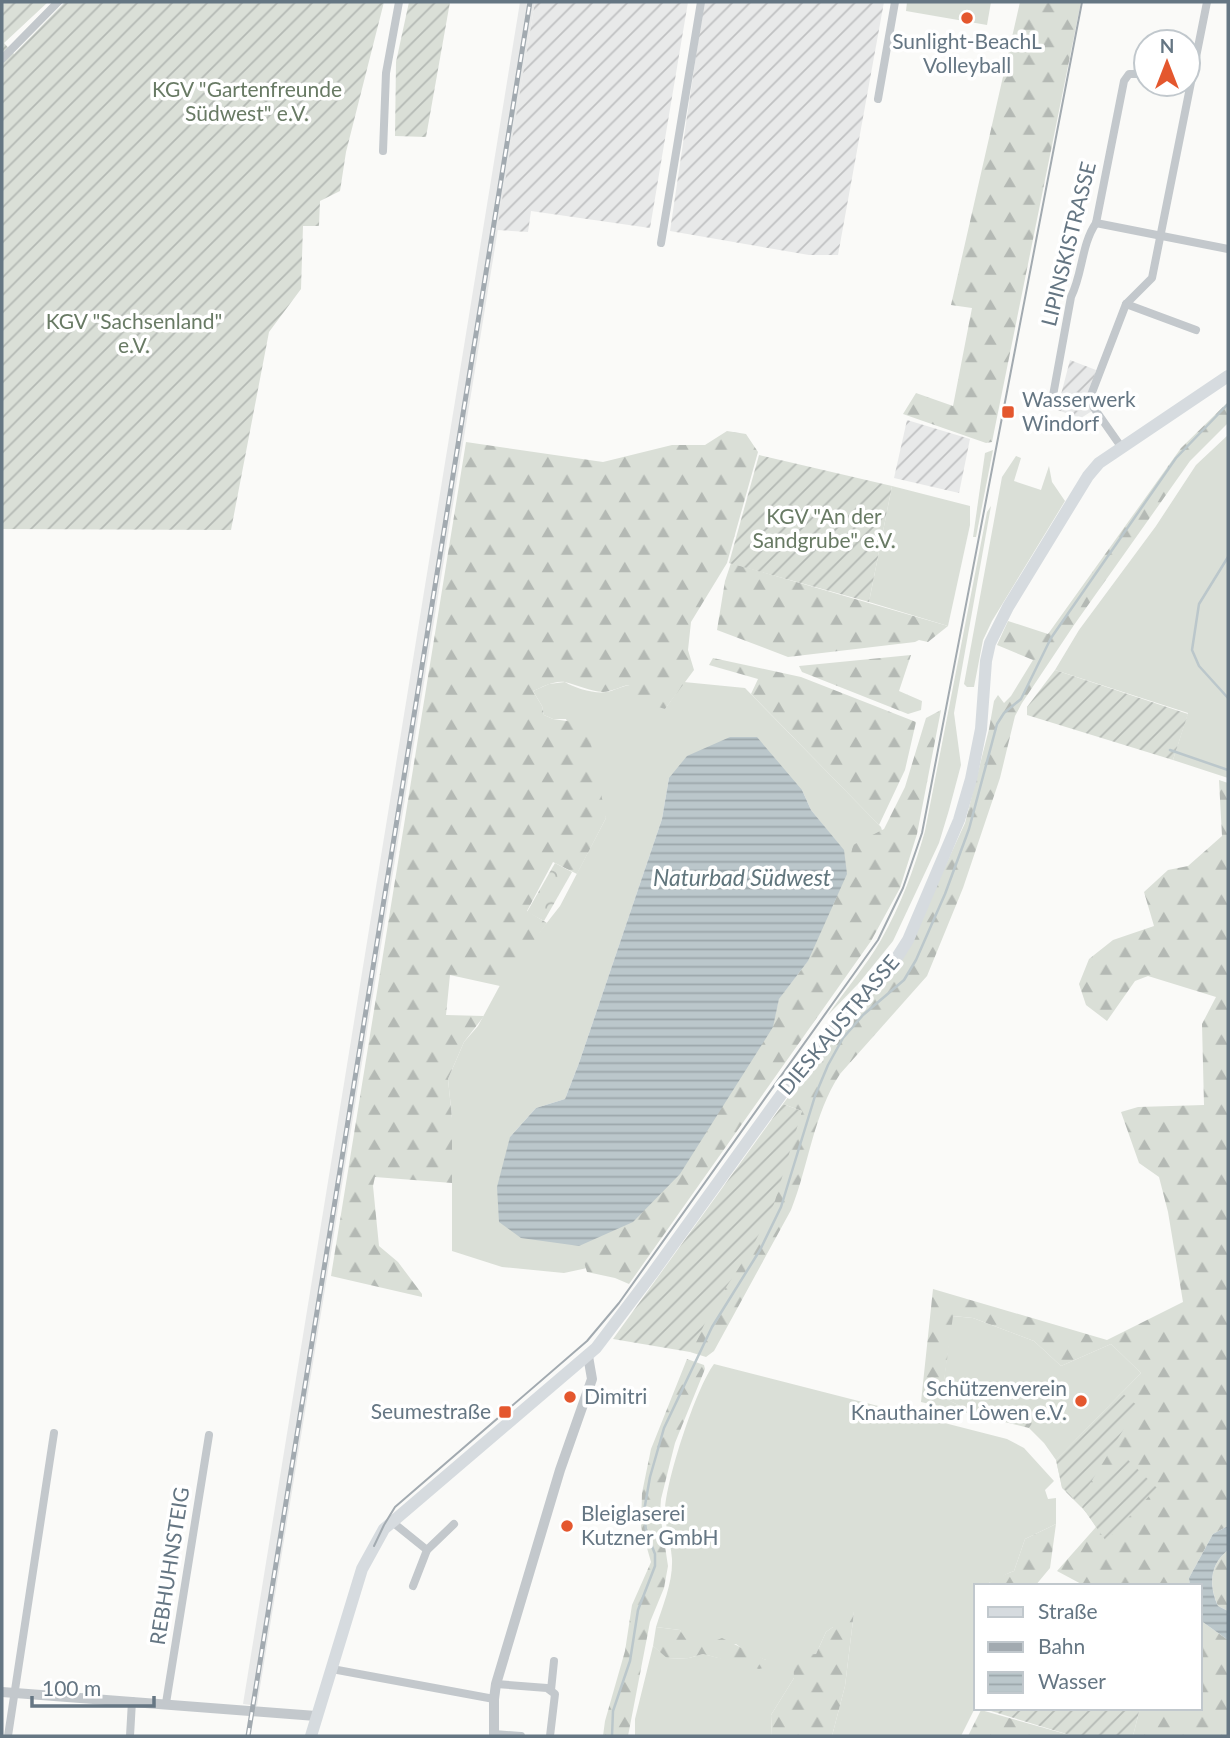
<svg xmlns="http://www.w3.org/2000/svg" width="1230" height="1738" viewBox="0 0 1230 1738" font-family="Lato,sans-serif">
  <defs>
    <pattern id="industrial-furrows" width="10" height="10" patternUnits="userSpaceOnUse" patternTransform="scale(1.75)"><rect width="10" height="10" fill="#e8e9e9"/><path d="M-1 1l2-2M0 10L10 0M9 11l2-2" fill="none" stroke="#c0c1c2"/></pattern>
    <pattern id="forest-firs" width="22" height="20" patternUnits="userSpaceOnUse" patternTransform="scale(1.75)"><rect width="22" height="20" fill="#dadfd7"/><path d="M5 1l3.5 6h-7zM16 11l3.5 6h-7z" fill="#b4b9b4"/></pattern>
    <pattern id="park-crowns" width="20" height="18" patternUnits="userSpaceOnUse" patternTransform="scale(1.75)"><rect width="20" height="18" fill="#dadfd7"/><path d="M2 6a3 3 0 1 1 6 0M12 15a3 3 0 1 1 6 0" fill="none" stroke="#b4b9b4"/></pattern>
    <pattern id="garden-furrows" width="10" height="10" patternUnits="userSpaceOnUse" patternTransform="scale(1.75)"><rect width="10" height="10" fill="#dadfd7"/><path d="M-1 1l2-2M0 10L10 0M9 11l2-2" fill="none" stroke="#b4b9b4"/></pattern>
    <pattern id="water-rules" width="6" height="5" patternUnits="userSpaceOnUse" patternTransform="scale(1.75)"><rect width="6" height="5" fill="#bbc7cb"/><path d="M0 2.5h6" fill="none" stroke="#9ca6aa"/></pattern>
  </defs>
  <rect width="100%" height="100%" fill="#fafaf8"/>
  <path fill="#e8e9e9" d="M520 2H535L257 1706 243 1704Z"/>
  <g fill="url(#industrial-furrows)">
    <path d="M535 2H688L650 228 531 211 528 232 497 230Z"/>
    <path d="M704 2H884L838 255H809L670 231Z"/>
    <path d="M1070 360 1096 370 1088 399 1092 411 1081 418 1057 410Z"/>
    <path d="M907 420 970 439 959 493 894 478Z"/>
  </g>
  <g fill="#dadfd7" fill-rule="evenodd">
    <path d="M907 2H991L987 25 906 11Z"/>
    <path d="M1228 435V778L1173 760 1188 713 1055 670 1079 630 1156 526 1196 465Z"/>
    <path d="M993 450 976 537H973L985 453Z"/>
    <path d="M1016 456 1021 458 1014 481 1041 490 1049 466 1052 482 1065 501 992 621 983 640 974 687H967L964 684 1002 477Z"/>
    <path d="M892 486 970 506V525L948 626 869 602Z"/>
    <path d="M991 506 954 713 961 765 949 810 939 843 893 941 859 983 828 1015C845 990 866 966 881 940 901 905 914 869 925 831L987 512Z"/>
    <path d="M565 682C574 688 595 694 606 692 614 691 621 686 630 685L665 709 684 682 745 688 881 827 887 848 873 895 615 1262 564 1273 502 1267 452 1251V1118L448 1079 464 1042 478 1026 505 976 560 906 606 818 566 719H553L544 715 542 706 533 691 549 684ZM669 778 802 790 811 810 844 851 808 961 779 999 773 1027 510 1137 536 1108 565 1099 579 1063 662 819Z"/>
    <path d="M952 1316 973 1318 1034 1341 1061 1366 1111 1344 1141 1373 1056 1460 1044 1443 1029 1428 1034 1419C1003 1417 968 1414 942 1396Z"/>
    <path d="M714 1364 1007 1439 1024 1448 1054 1481 1045 1490 1048 1499 1056 1498V1524L1025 1539 1014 1571C1002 1575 989 1586 976 1586V1706L961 1736H832L845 1686 854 1612 826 1632 816 1654 794 1678 771 1715 772 1736H635V1719L653 1646 669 1659 689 1658 703 1654 719 1658 766 1660 748 1653 736 1644H688L680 1630 656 1627C663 1605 673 1582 672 1559 671 1543 665 1527 665 1511 666 1480 696 1388 714 1364Z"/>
  </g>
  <g fill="url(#forest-firs)">
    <path d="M1020 2H1081L992 442 986 443 903 414 916 393 953 406 972 308 951 305Z"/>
    <path d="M1228 402V423L1190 461 1074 625 1022 703 1015 716 1000 778 963 888 927 976 840 1074C813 1115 809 1165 791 1210L714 1351 706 1357 690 1352 802 1111 783 1104 920 921 965 823 989 729 994 701 998 695 1004 703 1011 696 1033 660 997 645 1008 621 1048 634 1181 448Z"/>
    <path d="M727 431 746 434 758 452 727 563 691 622 688 650 694 670 665 709 642 702 629 685C621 686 611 692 603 692 590 691 577 685 565 682 555 680 542 687 533 691L542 706 544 715 553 719 587 724 606 818 577 874 553 862 527 911 547 923 500 986 450 975 446 1015 484 1016 464 1042 448 1079 452 1118V1183L375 1177 373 1186 379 1246 398 1262 422 1294V1297L331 1276 466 442 603 462 672 445H705Z"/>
    <path d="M731 563 948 626 928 642 919 640 915 642 788 657 717 630 725 581Z"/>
    <path d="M911 655 899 691 922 701 921 710 908 714 802 672 799 666Z"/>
    <path d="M713 658 801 677 916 722 905 770 879 825 751 694 758 679 709 665Z"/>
    <path d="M941 710 917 834 900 888 871 941 629 1284 615 1278 587 1272 579 1246 633 1222 773 1025 779 999 808 961 847 874 853 845 884 829 905 787 926 718Z"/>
    <path d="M1219 780 1228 783V1526L1213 1534 1189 1578 1190 1586H1085L1057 1571 1096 1527 1087 1513 1062 1488 1056 1460 1141 1373 1111 1344 1061 1366 1034 1341 973 1318 953 1316 942 1396C968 1414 1004 1417 1035 1419L1029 1428 921 1402 933 1289 1107 1340 1183 1302 1168 1212 1159 1177 1139 1163 1121 1112 1138 1107 1204 1105 1202 1024 1216 997 1148 976 1135 981 1107 1021 1086 1005 1079 984 1089 959 1113 940 1154 926 1144 892 1168 870 1188 866 1222 836Z"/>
    <path d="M687 1359 704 1365 705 1369 675 1443 661 1499 660 1513 668 1566 664 1588 650 1622 628 1736H603L605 1721 625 1651 632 1605 651 1562 641 1527 642 1493 651 1449Z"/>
    <path d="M1056 1524 1050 1568 1035 1586H985L996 1578 1014 1571 1025 1539Z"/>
    <path d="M1228 1550V1611L1218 1606C1209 1586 1209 1565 1228 1550Z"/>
    <path d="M854 1612 845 1686 832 1736H772L771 1715 794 1678 793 1656 816 1654 826 1632 833 1627V1617Z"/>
    <path d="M1200 1620 1228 1640V1736H1133L1140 1708H1200Z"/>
    <path d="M656 1627 680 1630 689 1644H707L722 1638 766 1660 767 1667 759 1669 703 1654 689 1658 668 1659 653 1646Z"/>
    <path d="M981 1710 1073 1736H968Z"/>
  </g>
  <path fill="url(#park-crowns)" d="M555 863 572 872 544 921 527 912Z"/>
  <g fill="url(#garden-furrows)">
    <path d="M2 2H48L4 43 14 54 65 2H384L346 152 340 191 320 201 319 226H303L301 289 269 332 231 530 2 529Z"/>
    <path d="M409 2H450L426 137 395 136 396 62Z"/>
    <path d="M759 455 892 486 869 602 729 563Z"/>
    <path d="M1055 670 1188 714 1173 760 1027 715V707Z"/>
    <path d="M783 1104 802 1111 774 1204 753 1246 710 1312 693 1349 690 1352 613 1339Z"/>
    <path d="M1122 1393 1138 1406 1078 1503 1062 1487 1056 1460Z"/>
    <path d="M1122 1454 1157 1488 1106 1541 1082 1507Z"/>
    <path d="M981 1708H1140L1133 1736H1073Z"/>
  </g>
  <g fill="url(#water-rules)">
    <path d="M730 737H757L802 790 811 810 844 850 847 874 808 961 779 999 773 1027 680 1174 633 1222 579 1246 521 1238 499 1222 497 1187 510 1137 536 1108 565 1099 579 1063 662 819 669 778 687 756Z"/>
    <path d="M1228 1526V1550C1209 1565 1209 1586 1218 1606L1228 1611V1640L1200 1620V1586H1190L1189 1578 1213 1534Z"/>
  </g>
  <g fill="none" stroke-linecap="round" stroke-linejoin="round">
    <g stroke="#bbc7cb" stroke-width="2.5">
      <path d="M1228 557 1199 604 1192 650 1199 666 1228 698"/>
      <path d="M1170 750 1228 770"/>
      <path d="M612 1736 613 1711 630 1661 638 1610 655 1566V1554L646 1531 644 1511 650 1477 664 1428 712 1327 760 1250 781 1207 815 1096 828 1065 843 1038 863 1015 904 980 916 960 945 894 969 829 997 724 1004 713 1021 699 1051 638 1176 458 1228 404"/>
    </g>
    <g stroke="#c3c8cc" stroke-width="8">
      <path d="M2 59 58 2"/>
      <path d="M878 99 895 2"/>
      <path d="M383 151 386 73 399 2"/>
      <path d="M1096 223 1228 249"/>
      <path d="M661 243 701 2"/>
      <path d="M1126 304 1196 330"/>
      <path d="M1052 401 1071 297C1083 273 1081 245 1096 223L1124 81 1129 74H1146"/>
      <path d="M1122 448 1094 408 1091 395 1126 304 1152 278 1207 2"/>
      <path d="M391 1521 427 1550"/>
      <path d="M413 1586 427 1550 454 1524"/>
      <path d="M332 1669 494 1699"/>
      <path d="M496 1684 547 1688 555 1694 550 1736"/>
      <path d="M551 1690 554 1661"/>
      <path d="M166 1703 209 1435"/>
      <path d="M494 1734 521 1736"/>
      <path d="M8 1736 54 1433"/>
      <path d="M130 1736 132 1701"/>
    </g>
    <g stroke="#c3c8cc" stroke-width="10">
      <path d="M2 1692 316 1716"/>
      <path d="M494 1736V1699L496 1684 560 1470 592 1379 588 1356"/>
    </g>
    <path stroke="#d6dbdf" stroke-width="12" d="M311 1736 362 1569 384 1529 596 1348 652 1274 781 1095 841 1020 896 959 908 940 959 820 971 779 981 729 986 661 990 643 1008 607 1088 476 1099 463 1228 376"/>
    <path stroke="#a2aab0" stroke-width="2" d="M374 1546 384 1525 395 1507 587 1341 619 1303 878 940 903 888 922 833 1082 2"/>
    <g stroke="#a2aab0" stroke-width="5">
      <path id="rail" d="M248 1736 530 2"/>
    </g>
    <use href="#rail" stroke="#fff" stroke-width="2.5" stroke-dasharray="8" stroke-linecap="butt"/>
  </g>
  <g fill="#e4572e" stroke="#fff" stroke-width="2.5">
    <circle cx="967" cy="18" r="7"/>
    <rect x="1001" y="405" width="14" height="14" rx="3.5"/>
    <circle cx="570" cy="1397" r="7"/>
    <circle cx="1081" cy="1401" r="7"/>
    <rect x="498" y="1405" width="14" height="14" rx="3.5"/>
    <circle cx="567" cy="1526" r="7"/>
  </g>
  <g text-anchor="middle" stroke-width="7" stroke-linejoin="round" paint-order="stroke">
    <g font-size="21" fill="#657683" stroke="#fff" text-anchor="start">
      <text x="967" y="49" text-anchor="middle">Sunlight-BeachL<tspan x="967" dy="24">Volleyball</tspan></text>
      <text x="1022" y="407">Wasserwerk<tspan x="1022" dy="24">Windorf</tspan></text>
      <text x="1067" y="1396" text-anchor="end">Schützenverein<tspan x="1067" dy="24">Knauthainer Lòwen e.V.</tspan></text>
      <text x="584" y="1404">Dimitri</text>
      <text x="491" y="1419" text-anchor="end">Seumestraße</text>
      <text x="581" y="1521">Bleiglaserei<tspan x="581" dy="24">Kutzner GmbH</tspan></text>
    </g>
    <g font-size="21" fill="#687a64" stroke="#fff">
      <text x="247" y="97">KGV "Gartenfreunde<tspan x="247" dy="24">Südwest" e.V.</tspan></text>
      <text x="134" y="329">KGV "Sachsenland"<tspan x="134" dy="24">e.V.</tspan></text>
      <text x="824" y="524">KGV "An der<tspan x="824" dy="24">Sandgrube" e.V.</tspan></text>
    </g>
    <g font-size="21" fill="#657683" stroke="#fff">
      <text transform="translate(1069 244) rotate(-76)" y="7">LIPINSKISTRASSE</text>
      <text transform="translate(839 1025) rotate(-50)" y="7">DIESKAUSTRASSE</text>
      <text transform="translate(170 1566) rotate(-81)" y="7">REBHUHNSTEIG</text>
    </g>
    <g font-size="23" font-style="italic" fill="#60757c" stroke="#fff">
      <text x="742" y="886">Naturbad Südwest</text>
    </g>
  </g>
  <rect width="1230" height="1738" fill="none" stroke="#657683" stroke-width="7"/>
  <rect x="974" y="1584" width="228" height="126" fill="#ffffff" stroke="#c1c8cd" stroke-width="2"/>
  <rect x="988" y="1607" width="35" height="10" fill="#d6dbdf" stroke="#c1c8cd" stroke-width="2"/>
  <text x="1038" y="1619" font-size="21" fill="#657683">Straße</text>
  <rect x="988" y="1642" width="35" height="10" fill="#a2aab0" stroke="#c1c8cd" stroke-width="2"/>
  <text x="1038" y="1654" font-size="21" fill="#657683">Bahn</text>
  <rect x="988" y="1672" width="35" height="21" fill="url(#water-rules)" stroke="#c1c8cd" stroke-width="2"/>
  <text x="1038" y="1689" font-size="21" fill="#657683">Wasser</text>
  <g transform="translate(1167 63)"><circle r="33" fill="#ffffff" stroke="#c1c8cd" stroke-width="2"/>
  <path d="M0-5L12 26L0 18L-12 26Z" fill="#e4572e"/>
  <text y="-10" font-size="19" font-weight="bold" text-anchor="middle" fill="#657683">N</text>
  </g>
  <path d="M32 1696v10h122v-10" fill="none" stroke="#657683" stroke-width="3.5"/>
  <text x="42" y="1696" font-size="21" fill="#657683" stroke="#ffffff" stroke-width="5" paint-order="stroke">100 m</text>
</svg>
